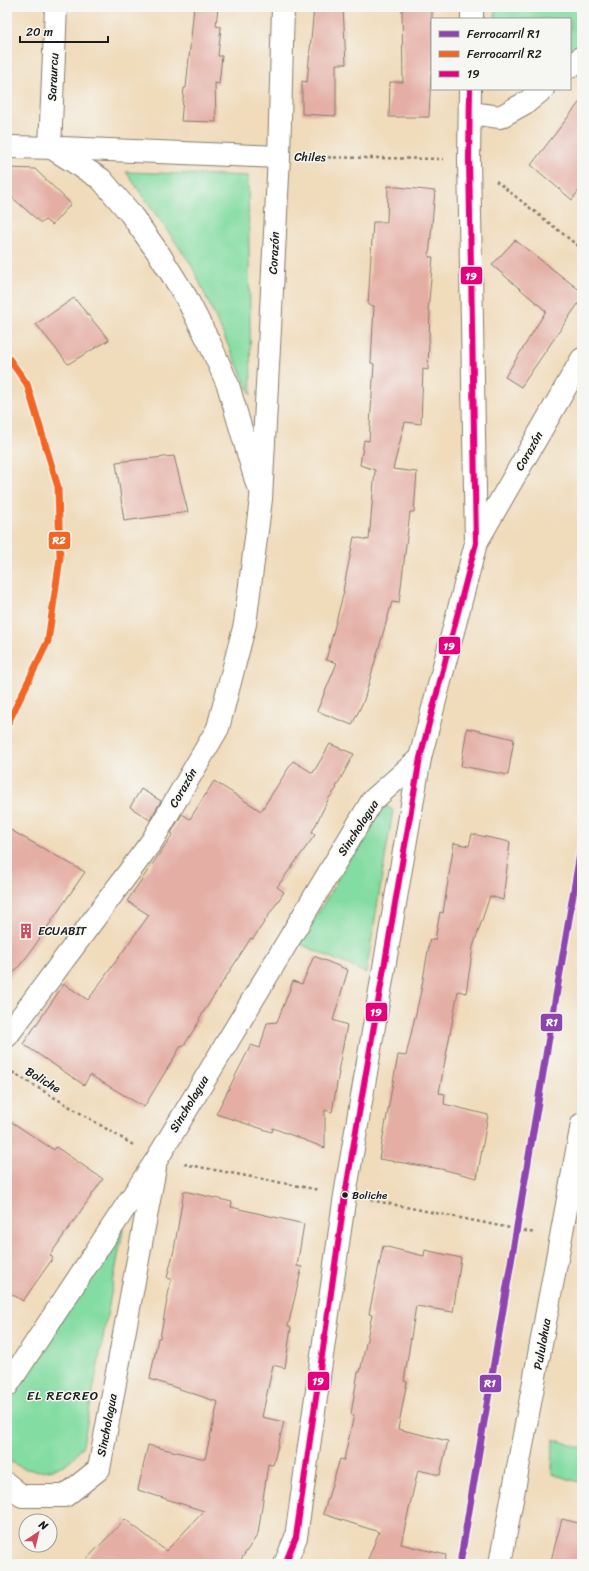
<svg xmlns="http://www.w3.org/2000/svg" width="589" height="1571" viewBox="0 0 589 1571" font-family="Sriracha,sans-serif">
  <rect width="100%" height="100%" fill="#f6f6f2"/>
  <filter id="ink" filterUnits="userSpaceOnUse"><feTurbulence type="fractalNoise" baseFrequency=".025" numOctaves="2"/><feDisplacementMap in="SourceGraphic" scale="8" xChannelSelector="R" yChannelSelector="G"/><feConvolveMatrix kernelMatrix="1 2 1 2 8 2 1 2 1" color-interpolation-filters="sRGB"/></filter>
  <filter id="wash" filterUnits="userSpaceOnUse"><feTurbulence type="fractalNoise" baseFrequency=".012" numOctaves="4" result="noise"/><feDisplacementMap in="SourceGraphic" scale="16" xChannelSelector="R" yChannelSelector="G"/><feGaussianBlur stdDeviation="0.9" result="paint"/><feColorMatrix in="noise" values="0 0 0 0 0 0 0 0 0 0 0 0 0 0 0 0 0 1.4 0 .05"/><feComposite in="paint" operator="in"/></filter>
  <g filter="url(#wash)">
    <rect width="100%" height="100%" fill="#f0dbbb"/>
    <g fill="#83dca1" stroke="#507c5e">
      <path d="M496 7H582V41L570 51V19H495Z"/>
      <path d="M126 172 248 176 251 395 191 264Z"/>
      <path d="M382 803 393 810 366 973 300 944Z"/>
      <path d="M124 1224 83 1445C79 1451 74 1458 68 1462 49 1475 25 1473 7 1459V1403Z"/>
      <path d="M553 1439 582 1448V1483L552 1474Z"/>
    </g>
    <g id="blocks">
      <g fill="#e4aea4">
        <path d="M194 7H218L216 26 221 27 218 56H222L219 84 215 83 216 122 181 121 184 88H186Z"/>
        <path d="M314 7H343L346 64H336V116L302 114V81L307 82Z"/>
        <path d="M402 7H432V74H431L429 117H389L390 82H403Z"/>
        <path d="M582 99V186L572 200 531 165Z"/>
        <path d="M7 168 35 169 71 204 52 225 45 220 41 223 7 193Z"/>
        <path d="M388 186 435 191 429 257H433L428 311H430L428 370 423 369 421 424 405 422 393 469 417 472 414 512H410L399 603 392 602 364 700 352 725 317 711 337 663 326 660 344 591H343L354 537 369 540 375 470 360 465 364 440 369 441 374 364 371 363 374 306 368 305 373 222H387Z"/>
        <path d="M515 240 582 292V298L521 387 505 377 546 311 492 265Z"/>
        <path d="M74 298 109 340 68 364 36 324Z"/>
        <path d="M174 456 188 512 124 521 116 462Z"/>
        <path d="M467 728 514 739 508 775 461 766Z"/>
        <path d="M330 744 354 754 336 787 337 788 329 798 312 832 315 835 277 887 284 892 253 939 251 938 199 1019 200 1020 183 1047 181 1046 144 1107 90 1075 84 1085 23 1044 64 984 88 1000 149 915 127 901 173 834 171 833 182 814 190 819 214 781 261 811 293 761 313 773Z"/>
        <path d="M141 789 161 801 150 820 130 807Z"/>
        <path d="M7 828 85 872 29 954 7 981Z"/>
        <path d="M472 834 510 842 503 900 490 896 473 947 466 993 458 991 439 1093 445 1094 444 1104 488 1115 477 1178 441 1169 379 1159 398 1055 406 1056 421 991 430 939 435 940 440 912 443 913 454 843 469 846Z"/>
        <path d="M314 956 348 970 333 1020 347 1025 338 1072H339L332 1112 325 1110V1148L273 1128 272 1132 216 1114 251 1045 260 1048 267 1023 277 1022 293 981 302 984Z"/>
        <path d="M7 1119 54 1150 56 1147 103 1179 50 1255 53 1258 23 1301 7 1291Z"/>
        <path d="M184 1191 232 1202 231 1207 304 1224 297 1266 302 1267 288 1326 291 1327 285 1368 273 1365 262 1417 284 1422 273 1465 268 1464 258 1534 238 1564H82L125 1519 166 1551 204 1511 138 1490 148 1445 205 1459 218 1402 150 1379 158 1338H160L171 1279 167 1278 174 1250Z"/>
        <path d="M383 1246 424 1256 425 1250 461 1258 453 1312 416 1306 404 1381 407 1382 398 1429 448 1441 440 1475 418 1470 401 1544 446 1555 445 1564H366L379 1532 323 1514 340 1459 344 1460 354 1415 351 1414 358 1372H360L372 1315 369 1314Z"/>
        <path d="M562 1519 582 1524V1564H550Z"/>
      </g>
    </g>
  </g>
  <g filter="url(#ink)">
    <use href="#blocks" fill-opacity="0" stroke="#867c6c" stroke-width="1"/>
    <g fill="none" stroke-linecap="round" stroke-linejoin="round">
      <g stroke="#867c6c" stroke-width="24">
        <g id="minor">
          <path d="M56 7 50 147 101 179 130 213 159 254 186 297 210 344 228 385 257 484"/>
          <path d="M472 19V7"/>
          <path d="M570 67 582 57"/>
          <path d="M470 113 500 117 527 102 543 89"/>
          <path d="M7 147 61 148 279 157"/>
          <path d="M476 543 582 359"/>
          <path d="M7 1036 152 841 218 728 245 624 261 499 279 157 283 7"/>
          <path d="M7 1386 157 1159 372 801 420 758"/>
          <path d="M7 1484 22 1496H65L99 1469 155 1168"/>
          <path d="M285 1564 296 1537 345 1195 420 758 476 543 469 159 470 89"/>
          <path d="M500 1564 582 1124"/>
        </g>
      </g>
      <g stroke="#867c6c" stroke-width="2.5" stroke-dasharray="3 3" stroke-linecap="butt">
        <path d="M304 157 443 159"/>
        <path d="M496 181 582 249"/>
        <path d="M7 1069 135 1146"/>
        <path d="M184 1164 319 1190"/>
        <path d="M371 1200 535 1233"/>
      </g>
      <use href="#minor" stroke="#fff" stroke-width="22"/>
      <g stroke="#f6f6f2" stroke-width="9">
        <path id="bus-1" d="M285 1564 296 1537 345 1195 420 758 476 543 469 159 470 89"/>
      </g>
      <use href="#bus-1" stroke="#e5007d" stroke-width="6"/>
      <g stroke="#f6f6f2" stroke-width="10">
        <path id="rail-1" d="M460 1564 582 842"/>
      </g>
      <g stroke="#f6f6f2" stroke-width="10">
        <path id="rail-2" d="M7 356 27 384 58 487 60 558 48 641 7 725"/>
      </g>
      <use href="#rail-1" stroke="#8e44ad" stroke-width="7"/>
      <use href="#rail-2" stroke="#f26522" stroke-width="7"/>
    </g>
  </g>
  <defs>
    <g id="building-bare" transform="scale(1.2)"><path d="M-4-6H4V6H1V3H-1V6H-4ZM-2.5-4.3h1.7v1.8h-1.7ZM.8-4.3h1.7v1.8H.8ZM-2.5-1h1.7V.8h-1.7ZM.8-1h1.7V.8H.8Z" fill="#d1495b" stroke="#f6f6f2" stroke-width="2.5" paint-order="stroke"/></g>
  </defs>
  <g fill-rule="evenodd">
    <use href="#building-bare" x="26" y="931"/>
  </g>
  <circle fill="#1c1c1c" stroke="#f6f6f2" stroke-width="1.5" cx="345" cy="1195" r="3.5"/>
  <g text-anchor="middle" stroke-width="3" stroke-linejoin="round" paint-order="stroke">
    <g font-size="11" fill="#1c1c1c" stroke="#f6f6f2" text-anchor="start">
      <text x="352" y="1199">Boliche</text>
    </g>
    <g font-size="12" fill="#1c1c1c" stroke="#f6f6f2">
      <text transform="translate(53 77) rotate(-87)" y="4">Saraurcu</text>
      <text transform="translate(310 157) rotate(1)" y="4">Chiles</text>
      <text transform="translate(274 253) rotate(-87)" y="4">Corazón</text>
      <text transform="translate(529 451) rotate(-60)" y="4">Corazón</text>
      <text transform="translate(183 788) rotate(-60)" y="4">Corazón</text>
      <text transform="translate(358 828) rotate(-57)" y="4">Sincholagua</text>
      <text transform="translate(43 1080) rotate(31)" y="4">Boliche</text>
      <text transform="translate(189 1104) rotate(-59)" y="4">Sincholagua</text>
      <text transform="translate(542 1344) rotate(-80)" y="4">Pululahua</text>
      <text transform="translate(107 1425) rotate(-79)" y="4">Sincholagua</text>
    </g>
    <g font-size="12" fill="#1c1c1c" stroke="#f6f6f2" text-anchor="start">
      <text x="38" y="935">ECUABIT</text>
    </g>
    <g font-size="13" letter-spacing="1" fill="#1c1c1c" stroke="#f6f6f2">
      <text x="63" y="1400">EL RECREO</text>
    </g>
  </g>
  <g stroke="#f6f6f2" stroke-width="1.5">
    <rect x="460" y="266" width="23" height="19" rx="4" fill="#e5007d"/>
    <rect x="48" y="531" width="23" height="19" rx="4" fill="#f26522"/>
    <rect x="438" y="636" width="23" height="19" rx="4" fill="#e5007d"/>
    <rect x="365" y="1002" width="23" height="20" rx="4" fill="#e5007d"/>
    <rect x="540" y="1013" width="23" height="19" rx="4" fill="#8e44ad"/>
    <rect x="307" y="1371" width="23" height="20" rx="4" fill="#e5007d"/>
    <rect x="479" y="1374" width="23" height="19" rx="4" fill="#8e44ad"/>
  </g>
  <g font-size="11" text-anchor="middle" font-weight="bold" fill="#fff">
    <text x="471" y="280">19</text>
    <text x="59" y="544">R2</text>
    <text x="449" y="650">19</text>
    <text x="376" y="1016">19</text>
    <text x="552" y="1026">R1</text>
    <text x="318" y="1385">19</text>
    <text x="490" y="1387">R1</text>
  </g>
  <rect width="589" height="1571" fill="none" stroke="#f6f6f2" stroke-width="24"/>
  <rect x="431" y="18" width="140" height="72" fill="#f6f6f2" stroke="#9f9f9c"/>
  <rect x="439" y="31" width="20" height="6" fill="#8e44ad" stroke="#9f9f9c"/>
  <text x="467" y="38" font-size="12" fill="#1c1c1c">Ferrocarril R1</text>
  <rect x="439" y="51" width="20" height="6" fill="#f26522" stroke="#9f9f9c"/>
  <text x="467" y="58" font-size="12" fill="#1c1c1c">Ferrocarril R2</text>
  <rect x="439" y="71" width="20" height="6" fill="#e5007d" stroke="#9f9f9c"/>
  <text x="467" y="78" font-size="12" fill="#1c1c1c">19</text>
  <g transform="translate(38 1533) rotate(35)"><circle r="19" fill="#f6f6f2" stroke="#9f9f9c"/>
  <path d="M0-3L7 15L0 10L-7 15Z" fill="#d1495b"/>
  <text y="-6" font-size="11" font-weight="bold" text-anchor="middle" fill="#1c1c1c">N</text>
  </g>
  <path d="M20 36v6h88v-6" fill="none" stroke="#1c1c1c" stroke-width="2"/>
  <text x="26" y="36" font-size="12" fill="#1c1c1c" stroke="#f6f6f2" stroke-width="3" paint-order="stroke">20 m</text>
</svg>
